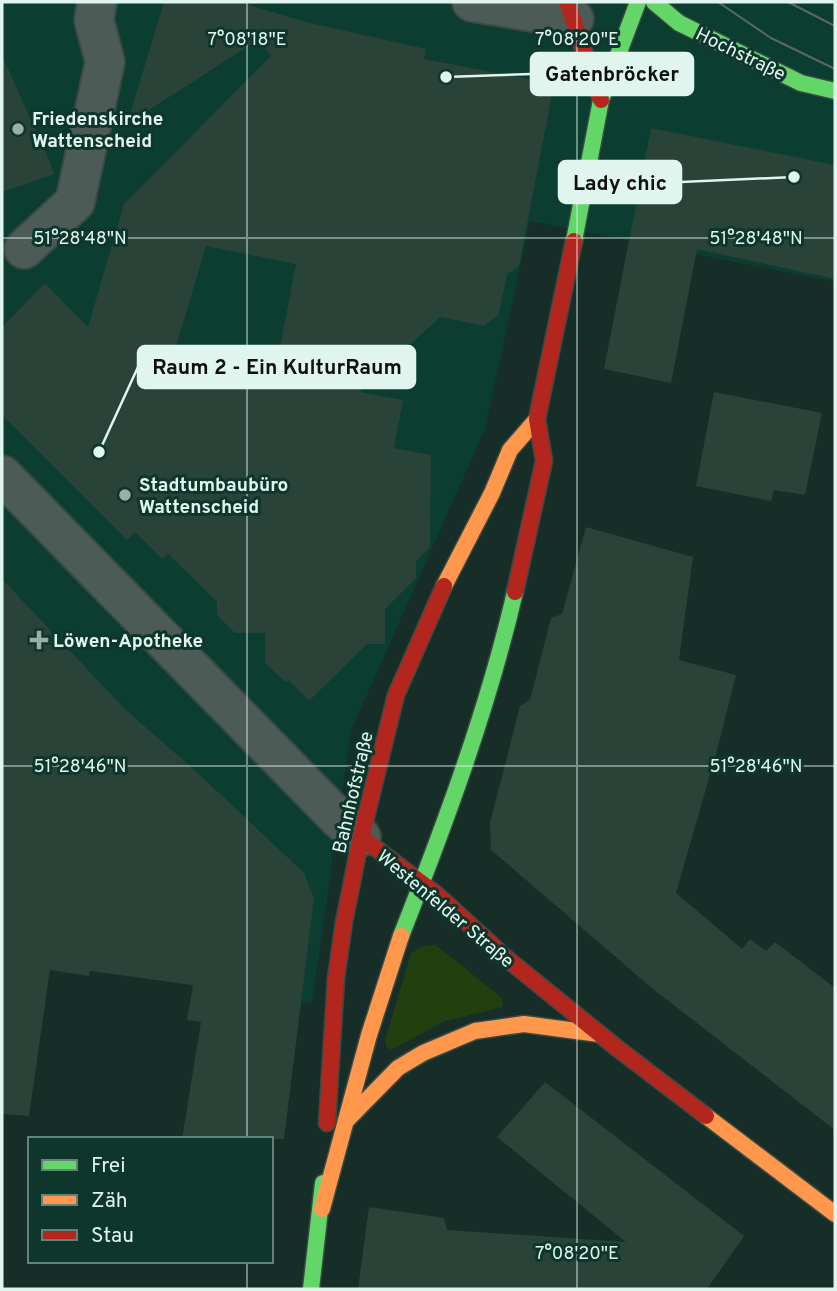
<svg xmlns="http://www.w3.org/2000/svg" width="837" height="1291" viewBox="0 0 837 1291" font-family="Overpass,sans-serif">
  <rect width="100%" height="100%" fill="#172d27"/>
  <path fill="#0b3d31" d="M2 2H835V282L530 221 485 429 351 731 312 1003 148 979 163 915 2 749Z"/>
  <path fill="#204010" d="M436 945 502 998 503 1005 500 1008 445 1021 391 1050 386 1046 385 1041 411 953 423 946Z"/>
  <g fill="#2a4339" fill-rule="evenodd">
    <path d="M164 2H239L306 22 426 49 424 59 554 84 519 266 507 274 499 314 484 326 440 317 360 392 403 400 394 448 431 455 430 547 416 562V578L385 609V644H367L309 701 290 681H284L265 663V633H235L217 615V602L168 554 162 559 135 532 127 540 2 415V327L45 283 88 327 124 204 271 56 258 40 127 124ZM206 246 296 264 274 379 175 350Z"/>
    <path d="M2 55 55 174 2 192Z"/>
    <path d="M651 128 835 165V279L697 249 671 383 604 369Z"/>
    <path d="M714 392 822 413 805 495 774 490 771 501 696 486Z"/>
    <path d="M586 527 693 557 679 660 736 675 716 754 676 893 742 949 750 939 766 951 775 942 835 988V1130L653 989 491 850 490 823 520 706 530 700 551 618 562 614Z"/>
    <path d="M2 579 124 708 201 776 304 873 314 898 284 1139H182L201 1022 187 1020 193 985 90 971 89 976 50 970 29 1116 2 1114Z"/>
    <path d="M545 1082 744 1236 707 1289H358L369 1207 444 1218 447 1230 626 1242 497 1137Z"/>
  </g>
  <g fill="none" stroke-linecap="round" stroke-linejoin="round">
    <g stroke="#394a44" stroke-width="42">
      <g id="street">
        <path d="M472 2 574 19"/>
        <path d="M24 249 75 202 105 62 94 20 97 2"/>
        <path d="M2 475 339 819 361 837"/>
      </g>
    </g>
    <g stroke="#394a44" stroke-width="19">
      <g id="fast">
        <path d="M654 2 679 23 801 83 835 91"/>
        <path d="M574 241 601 100 638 2"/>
        <path d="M401 936C445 824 488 709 515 592"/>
        <path d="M311 1289 323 1183"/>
      </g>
    </g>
    <g stroke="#394a44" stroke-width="19">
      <g id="slow">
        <path d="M444 586 492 493 510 450 537 419"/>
        <path d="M706 1116 835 1214"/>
        <path d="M346 1121 398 1068 423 1053 475 1031 524 1024 599 1034"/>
        <path d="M322 1209 369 1035 401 936"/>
      </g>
    </g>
    <g stroke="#394a44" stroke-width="19">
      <g id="jam">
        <path d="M567 2 601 100"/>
        <path d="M515 592 544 461 537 419 574 241"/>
        <path d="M361 837 436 894 506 958 617 1048 706 1116"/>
        <path d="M327 1123 336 978 344 922 361 837 396 695 444 586"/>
      </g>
    </g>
    <use href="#street" stroke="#4d5b57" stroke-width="38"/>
    <use href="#fast" stroke="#63d668" stroke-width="16"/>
    <use href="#slow" stroke="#ff974d" stroke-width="16"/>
    <use href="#jam" stroke="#b3261e" stroke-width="16"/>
    <g stroke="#586863" stroke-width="2">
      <path d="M718 2 771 38 835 69"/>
      <path d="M788 2 835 26"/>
    </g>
  </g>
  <path fill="none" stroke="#e0f5ee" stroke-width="2" stroke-opacity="0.45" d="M247 2V1139M577 2V1289M2 238H835M2 766H835M247 1261V1289"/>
  <g fill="#9aafa8" stroke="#0e362c" stroke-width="2.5">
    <circle cx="18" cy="129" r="7"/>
    <circle cx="125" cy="495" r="7"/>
    <path d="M35.5 629.5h7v7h7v7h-7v7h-7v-7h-7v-7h7z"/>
  </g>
  <g text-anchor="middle" stroke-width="6" stroke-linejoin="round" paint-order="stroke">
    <g font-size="19" fill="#e0f5ee" stroke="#0e362c">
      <text transform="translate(741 53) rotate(26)" y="7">Hochstraße</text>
      <text transform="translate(352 792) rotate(-77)" y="7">Bahnhofstraße</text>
      <text transform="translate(446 908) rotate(40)" y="7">Westenfelder Straße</text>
    </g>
    <g font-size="19" font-weight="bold" fill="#e0f5ee" stroke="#0e362c" text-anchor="start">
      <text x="32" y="125">Friedenskirche<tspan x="32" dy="22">Wattenscheid</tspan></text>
      <text x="139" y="491">Stadtumbaubüro<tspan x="139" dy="22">Wattenscheid</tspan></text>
      <text x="53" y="647">Löwen-Apotheke</text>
    </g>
  </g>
  <g font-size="18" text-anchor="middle" fill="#e0f5ee" stroke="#0e362c" stroke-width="6" stroke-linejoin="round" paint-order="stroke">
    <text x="247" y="45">7°08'18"E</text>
    <text x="577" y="45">7°08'20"E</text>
    <text x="80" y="244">51°28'48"N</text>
    <text x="756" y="244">51°28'48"N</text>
    <text x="80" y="772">51°28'46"N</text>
    <text x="756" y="772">51°28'46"N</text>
    <text x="577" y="1259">7°08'20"E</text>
  </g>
  <path fill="none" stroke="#e0f5ee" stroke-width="2.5" d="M446 77L531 74M794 177L681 182M99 452L138 367"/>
  <g fill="#e0f5ee" stroke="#0e362c" stroke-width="2.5">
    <circle cx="446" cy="77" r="7"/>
    <circle cx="794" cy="177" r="7"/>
    <circle cx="99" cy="452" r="7"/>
  </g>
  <g fill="#e0f5ee" stroke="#e0f5ee" stroke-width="2.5">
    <rect x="531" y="53" width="162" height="42" rx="7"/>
    <rect x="559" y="161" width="122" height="42" rx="7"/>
    <rect x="138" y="346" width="277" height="42" rx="7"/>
  </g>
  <g font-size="21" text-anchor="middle" font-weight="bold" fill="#111">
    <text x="612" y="81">Gatenbröcker</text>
    <text x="620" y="190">Lady chic</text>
    <text x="277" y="374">Raum 2 - Ein KulturRaum</text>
  </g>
  <rect width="837" height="1291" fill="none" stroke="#e0f5ee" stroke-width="7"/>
  <rect x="28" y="1137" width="245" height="126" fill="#0e362c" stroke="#62827a" stroke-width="2"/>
  <rect x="42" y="1160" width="35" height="10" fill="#63d668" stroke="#62827a" stroke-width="2"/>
  <text x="91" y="1172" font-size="21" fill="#e0f5ee">Frei</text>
  <rect x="42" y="1195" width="35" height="10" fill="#ff974d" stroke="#62827a" stroke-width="2"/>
  <text x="91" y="1207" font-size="21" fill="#e0f5ee">Zäh</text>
  <rect x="42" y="1230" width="35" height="10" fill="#b3261e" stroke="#62827a" stroke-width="2"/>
  <text x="91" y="1242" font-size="21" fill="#e0f5ee">Stau</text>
</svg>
